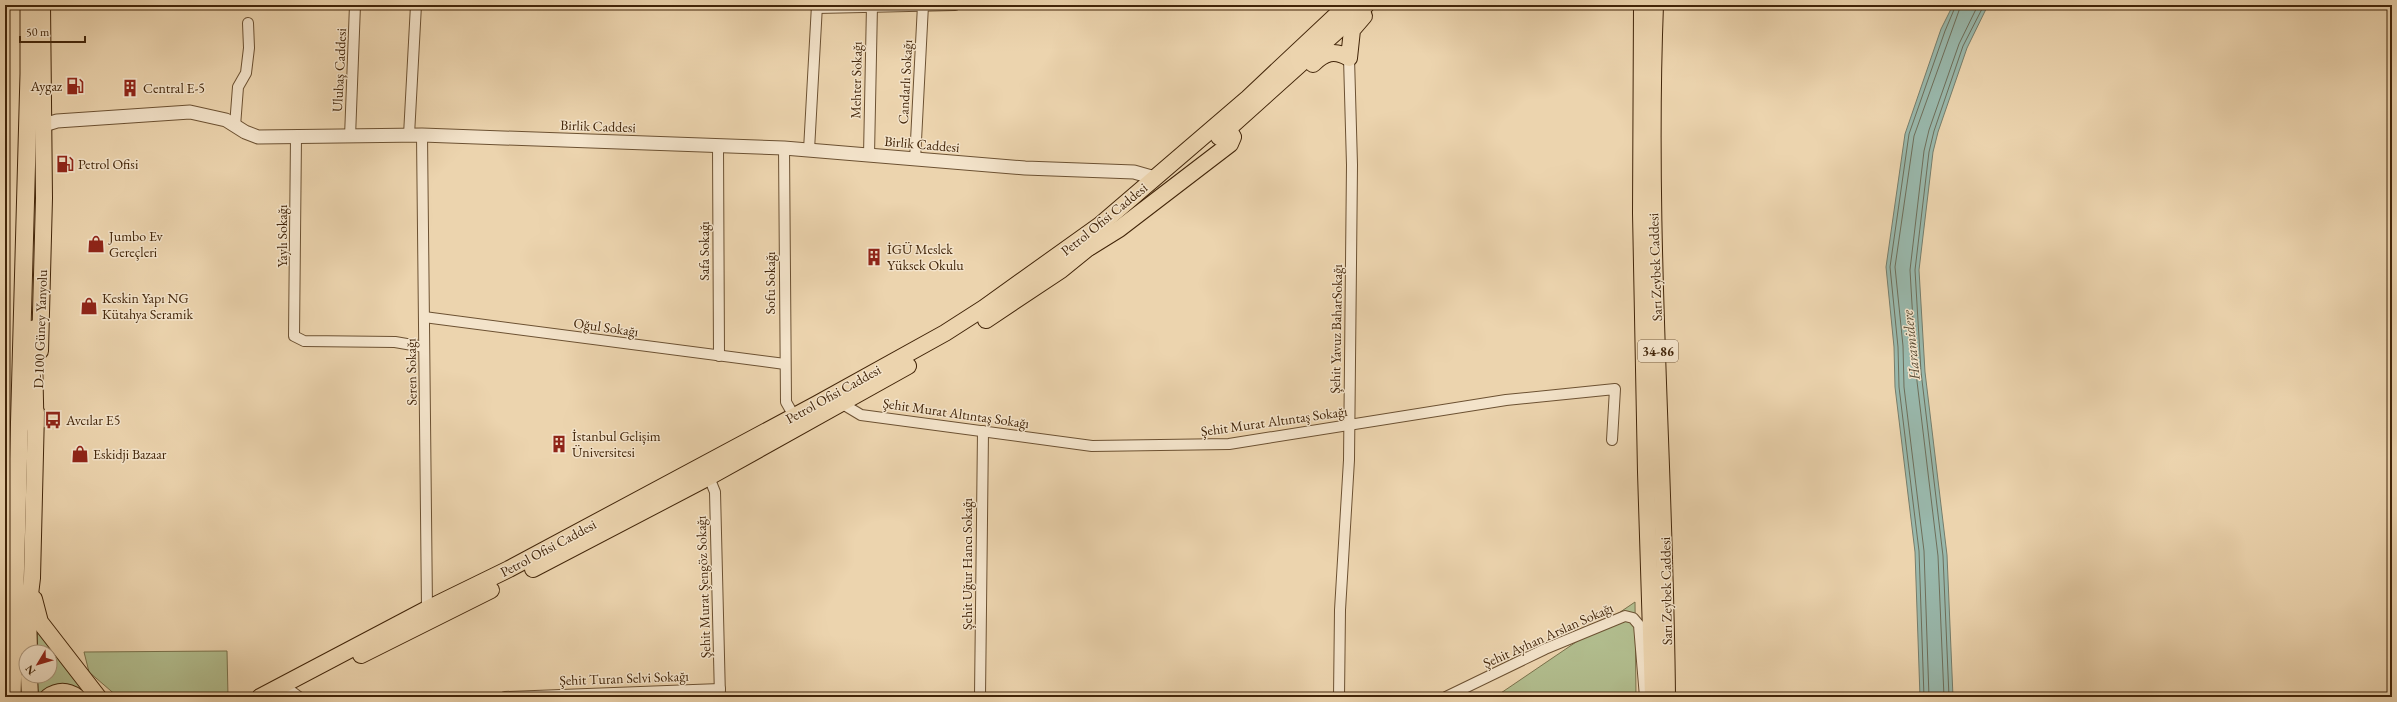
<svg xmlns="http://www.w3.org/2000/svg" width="2397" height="702" viewBox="0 0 2397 702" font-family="'EB Garamond',serif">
  <rect width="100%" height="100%" fill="#ecd4ae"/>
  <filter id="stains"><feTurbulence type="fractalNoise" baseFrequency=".005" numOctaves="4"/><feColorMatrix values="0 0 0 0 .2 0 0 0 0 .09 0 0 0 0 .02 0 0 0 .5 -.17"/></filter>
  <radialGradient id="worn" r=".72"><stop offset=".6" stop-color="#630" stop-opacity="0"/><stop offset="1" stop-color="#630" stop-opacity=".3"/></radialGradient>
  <g fill="#b2be8f" stroke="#7a724c">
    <path d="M1635 602 1636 697H1495Z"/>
    <path d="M40 633 92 697 49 690 37 697V676H50V652H37V634Z"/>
    <path d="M227 651 228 696 225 697H118L89 672 84 652Z"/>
  </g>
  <path fill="#99b8ac" stroke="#767d6b" d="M1953 5H1988L1967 48 1938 132 1933 152 1919 270 1925 372 1947 555 1953 697H1920L1915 552 1895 387 1894 347 1886 267 1905 134 1941 29Z"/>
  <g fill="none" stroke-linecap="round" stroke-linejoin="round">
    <g stroke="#6e6e5a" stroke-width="1">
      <path d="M1924 697 1919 551 1899 387 1898 347 1890 267 1909 134 1945 31 1956 5"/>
      <path d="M1929 697 1924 551 1904 387 1903 346 1895 267 1914 136 1961 5"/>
      <path d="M1944 697 1938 556 1916 373 1910 270 1924 151 1929 130 1959 44 1978 5"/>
      <path d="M1949 697 1943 556 1921 372 1915 270 1929 152 1934 131 1963 46 1984 5"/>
    </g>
    <g stroke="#6c5132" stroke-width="12">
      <g id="minor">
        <path d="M817 8 955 5"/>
        <path d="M235 126 238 87 246 73 249 48 248 23"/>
        <path d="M409 135 416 5"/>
        <path d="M422 135 427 609"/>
        <path d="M296 137 294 336 304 341 395 342 424 347"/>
        <path d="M350 137 355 5"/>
        <path d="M718 146 719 356"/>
        <path d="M784 148 786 402 794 416"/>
        <path d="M809 150 817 5"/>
        <path d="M869 155 872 5"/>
        <path d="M915 160 923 5"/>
        <path d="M424 317 785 364"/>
        <path d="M841 403 861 415 1092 446 1229 444 1506 400 1615 389 1612 440"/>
        <path d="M709 477 715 492 720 697"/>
        <path d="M291 691 299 697"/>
        <path d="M505 697 720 689"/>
        <path d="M980 697 983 431"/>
        <path d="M1339 697 1340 610 1349 460 1352 165 1349 58"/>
        <path d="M1446 697 1545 649 1625 616 1633 618 1639 625 1645 697"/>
      </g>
    </g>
    <g stroke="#6c5132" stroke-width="15">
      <path id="tertiary" d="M44 125 57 121 190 112 226 120 245 132 258 137 422 135 784 148 1025 168 1134 172 1155 178"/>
    </g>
    <g stroke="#422509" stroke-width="18">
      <g id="primary">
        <path d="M1642 5 1641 213 1646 472 1653 697"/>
        <path d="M1655 5C1646 236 1665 466 1667 697"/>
        <path d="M1313 64C1324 53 1334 49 1349 58L1352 30 1364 16"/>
        <path d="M1219 137 1366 5"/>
        <path d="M1090 247 1119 229 1230 144 1233 137 1225 124"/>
        <path d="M986 320 1061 270 1098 240"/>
        <path d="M40 351 44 198 42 5"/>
        <path d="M533 569 709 477 908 366"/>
        <path d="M34 599 40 622 98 697"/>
        <path d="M29 652 28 611 32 578 36 412"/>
        <path d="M361 655 491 590"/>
        <path d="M29 676 30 697"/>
        <path d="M48 697C58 690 67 690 77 697"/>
        <path d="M260 697 427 609 509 569 817 404 945 333 984 308 1100 225 1248 98 1347 5"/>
      </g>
    </g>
    <g stroke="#422509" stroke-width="19">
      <g id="trunk">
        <path d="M33 329 35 426"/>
        <path d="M12 697 29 74V5"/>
      </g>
    </g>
    <use href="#minor" stroke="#f3e3ca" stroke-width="10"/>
    <use href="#tertiary" stroke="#f3e3ca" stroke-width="13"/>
    <use href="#primary" stroke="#ecd4ae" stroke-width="16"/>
    <use href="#trunk" stroke="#ecd4ae" stroke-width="17"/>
  </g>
  <defs>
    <g id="fuel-bare" transform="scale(1.38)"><path d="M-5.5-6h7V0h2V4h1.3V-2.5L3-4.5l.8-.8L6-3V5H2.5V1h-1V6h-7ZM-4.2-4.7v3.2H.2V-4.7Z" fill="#8f2418" stroke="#f3e3ca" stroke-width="2.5" paint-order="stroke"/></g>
    <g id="building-bare" transform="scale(1.38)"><path d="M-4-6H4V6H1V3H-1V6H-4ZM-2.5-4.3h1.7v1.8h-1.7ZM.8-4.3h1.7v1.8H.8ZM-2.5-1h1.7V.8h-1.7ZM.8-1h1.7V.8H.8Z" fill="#8f2418" stroke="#f3e3ca" stroke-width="2.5" paint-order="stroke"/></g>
    <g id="shop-bare" transform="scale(1.38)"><path d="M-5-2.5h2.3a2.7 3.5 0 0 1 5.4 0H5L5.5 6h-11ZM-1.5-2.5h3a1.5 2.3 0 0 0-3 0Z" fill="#8f2418" stroke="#f3e3ca" stroke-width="2.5" paint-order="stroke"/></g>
    <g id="bus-bare" transform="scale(1.38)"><path d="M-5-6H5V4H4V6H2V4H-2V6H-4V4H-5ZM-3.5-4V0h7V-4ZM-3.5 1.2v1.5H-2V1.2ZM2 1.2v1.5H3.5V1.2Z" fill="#8f2418" stroke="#f3e3ca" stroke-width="2.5" paint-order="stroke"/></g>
  </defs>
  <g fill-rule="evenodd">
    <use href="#fuel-bare" x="75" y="86"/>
    <use href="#building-bare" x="130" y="88"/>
    <use href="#fuel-bare" x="65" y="164"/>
    <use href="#shop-bare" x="96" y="244"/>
    <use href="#building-bare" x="874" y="257"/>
    <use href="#shop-bare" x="89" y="306"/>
    <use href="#bus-bare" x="53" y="420"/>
    <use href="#building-bare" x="559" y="444"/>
    <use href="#shop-bare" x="80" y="454"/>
  </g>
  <g text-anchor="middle" stroke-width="3" stroke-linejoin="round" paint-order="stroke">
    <rect fill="#f3e3ca" stroke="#775e43" stroke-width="1" x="1638" y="340" width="40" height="22" rx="3"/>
    <g font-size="13" font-weight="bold" fill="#422509">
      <text x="1658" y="356">34-86</text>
    </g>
    <g font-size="14" fill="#422509" stroke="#f3e3ca">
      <text transform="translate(339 70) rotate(-87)" y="5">Ulubaş Caddesi</text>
      <text transform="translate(856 80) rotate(-89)" y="5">Mehter Sokağı</text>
      <text transform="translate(905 82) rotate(-87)" y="5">Candarlı Sokağı</text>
      <text transform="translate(598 126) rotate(2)" y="5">Birlik Caddesi</text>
      <text transform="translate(922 144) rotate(5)" y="5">Birlik Caddesi</text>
      <text transform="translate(1104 219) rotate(-39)" y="5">Petrol Ofisi Caddesi</text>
      <text transform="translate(282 236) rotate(-90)" y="5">Yaylı Sokağı</text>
      <text transform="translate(704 251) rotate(-90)" y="5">Safa Sokağı</text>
      <text transform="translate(1655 267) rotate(-92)" y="5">Sarı Zeybek Caddesi</text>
      <text transform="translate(770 283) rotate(-90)" y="5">Sofu Sokağı</text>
      <text transform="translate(606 327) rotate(8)" y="5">Oğul Sokağı</text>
      <text transform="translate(40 329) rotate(-88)" y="5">D-100 Güney Yanyolu</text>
      <text transform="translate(1336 329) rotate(-89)" y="5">Şehit Yavuz BaharSokağı</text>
      <text transform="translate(411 372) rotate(-91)" y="5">Seren Sokağı</text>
      <text transform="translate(833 394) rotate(-29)" y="5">Petrol Ofisi Caddesi</text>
      <text transform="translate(956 413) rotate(8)" y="5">Şehit Murat Altıntaş Sokağı</text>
      <text transform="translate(1274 421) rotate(-8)" y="5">Şehit Murat Altıntaş Sokağı</text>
      <text transform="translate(548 548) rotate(-28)" y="5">Petrol Ofisi Caddesi</text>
      <text transform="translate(967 564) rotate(-90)" y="5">Şehit Uğur Hancı Sokağı</text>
      <text transform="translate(703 587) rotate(-92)" y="5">Şehit Murat Şengöz Sokağı</text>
      <text transform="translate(1666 591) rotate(-91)" y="5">Sarı Zeybek Caddesi</text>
      <text transform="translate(1548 635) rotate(-24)" y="5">Şehit Ayhan Arslan Sokağı</text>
      <text transform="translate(624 678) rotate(-2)" y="5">Şehit Turan Selvi Sokağı</text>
    </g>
    <g font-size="14" fill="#422509" stroke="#f3e3ca" text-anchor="start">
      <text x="62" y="91" text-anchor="end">Aygaz</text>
      <text x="143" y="93">Central E-5</text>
      <text x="78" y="169">Petrol Ofisi</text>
      <text x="109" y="241">Jumbo Ev<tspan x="109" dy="16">Gereçleri</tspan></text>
      <text x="887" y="254">İGÜ Meslek<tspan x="887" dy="16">Yüksek Okulu</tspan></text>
      <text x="102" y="303">Keskin Yapı NG<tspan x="102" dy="16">Kütahya Seramik</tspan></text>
      <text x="66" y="425">Avcılar E5</text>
      <text x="572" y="441">İstanbul Gelişim<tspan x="572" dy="16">Üniversitesi</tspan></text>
      <text x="93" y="459">Eskidji Bazaar</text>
    </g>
    <g font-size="15" font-style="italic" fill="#584a32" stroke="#f3e3ca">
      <text transform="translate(1911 345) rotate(-96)" y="5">Haramidere</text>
    </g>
  </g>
  <rect width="2397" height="702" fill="none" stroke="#ecd4ae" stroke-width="20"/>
  <rect x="6" y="6" width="2385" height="690" fill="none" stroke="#422509" stroke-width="2"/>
  <rect x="10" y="10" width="2377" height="682" fill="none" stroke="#422509"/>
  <g transform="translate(38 664) rotate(232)"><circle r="19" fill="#f3e3ca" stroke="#ac977d"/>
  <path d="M0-3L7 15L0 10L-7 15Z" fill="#8f2418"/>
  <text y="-6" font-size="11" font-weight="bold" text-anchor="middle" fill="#422509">N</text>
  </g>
  <path d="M20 36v6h65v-6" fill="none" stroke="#422509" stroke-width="2"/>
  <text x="26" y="36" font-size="12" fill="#422509" stroke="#f3e3ca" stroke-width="3" paint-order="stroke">50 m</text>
  <rect width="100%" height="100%" filter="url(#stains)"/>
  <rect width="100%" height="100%" fill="url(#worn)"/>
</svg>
